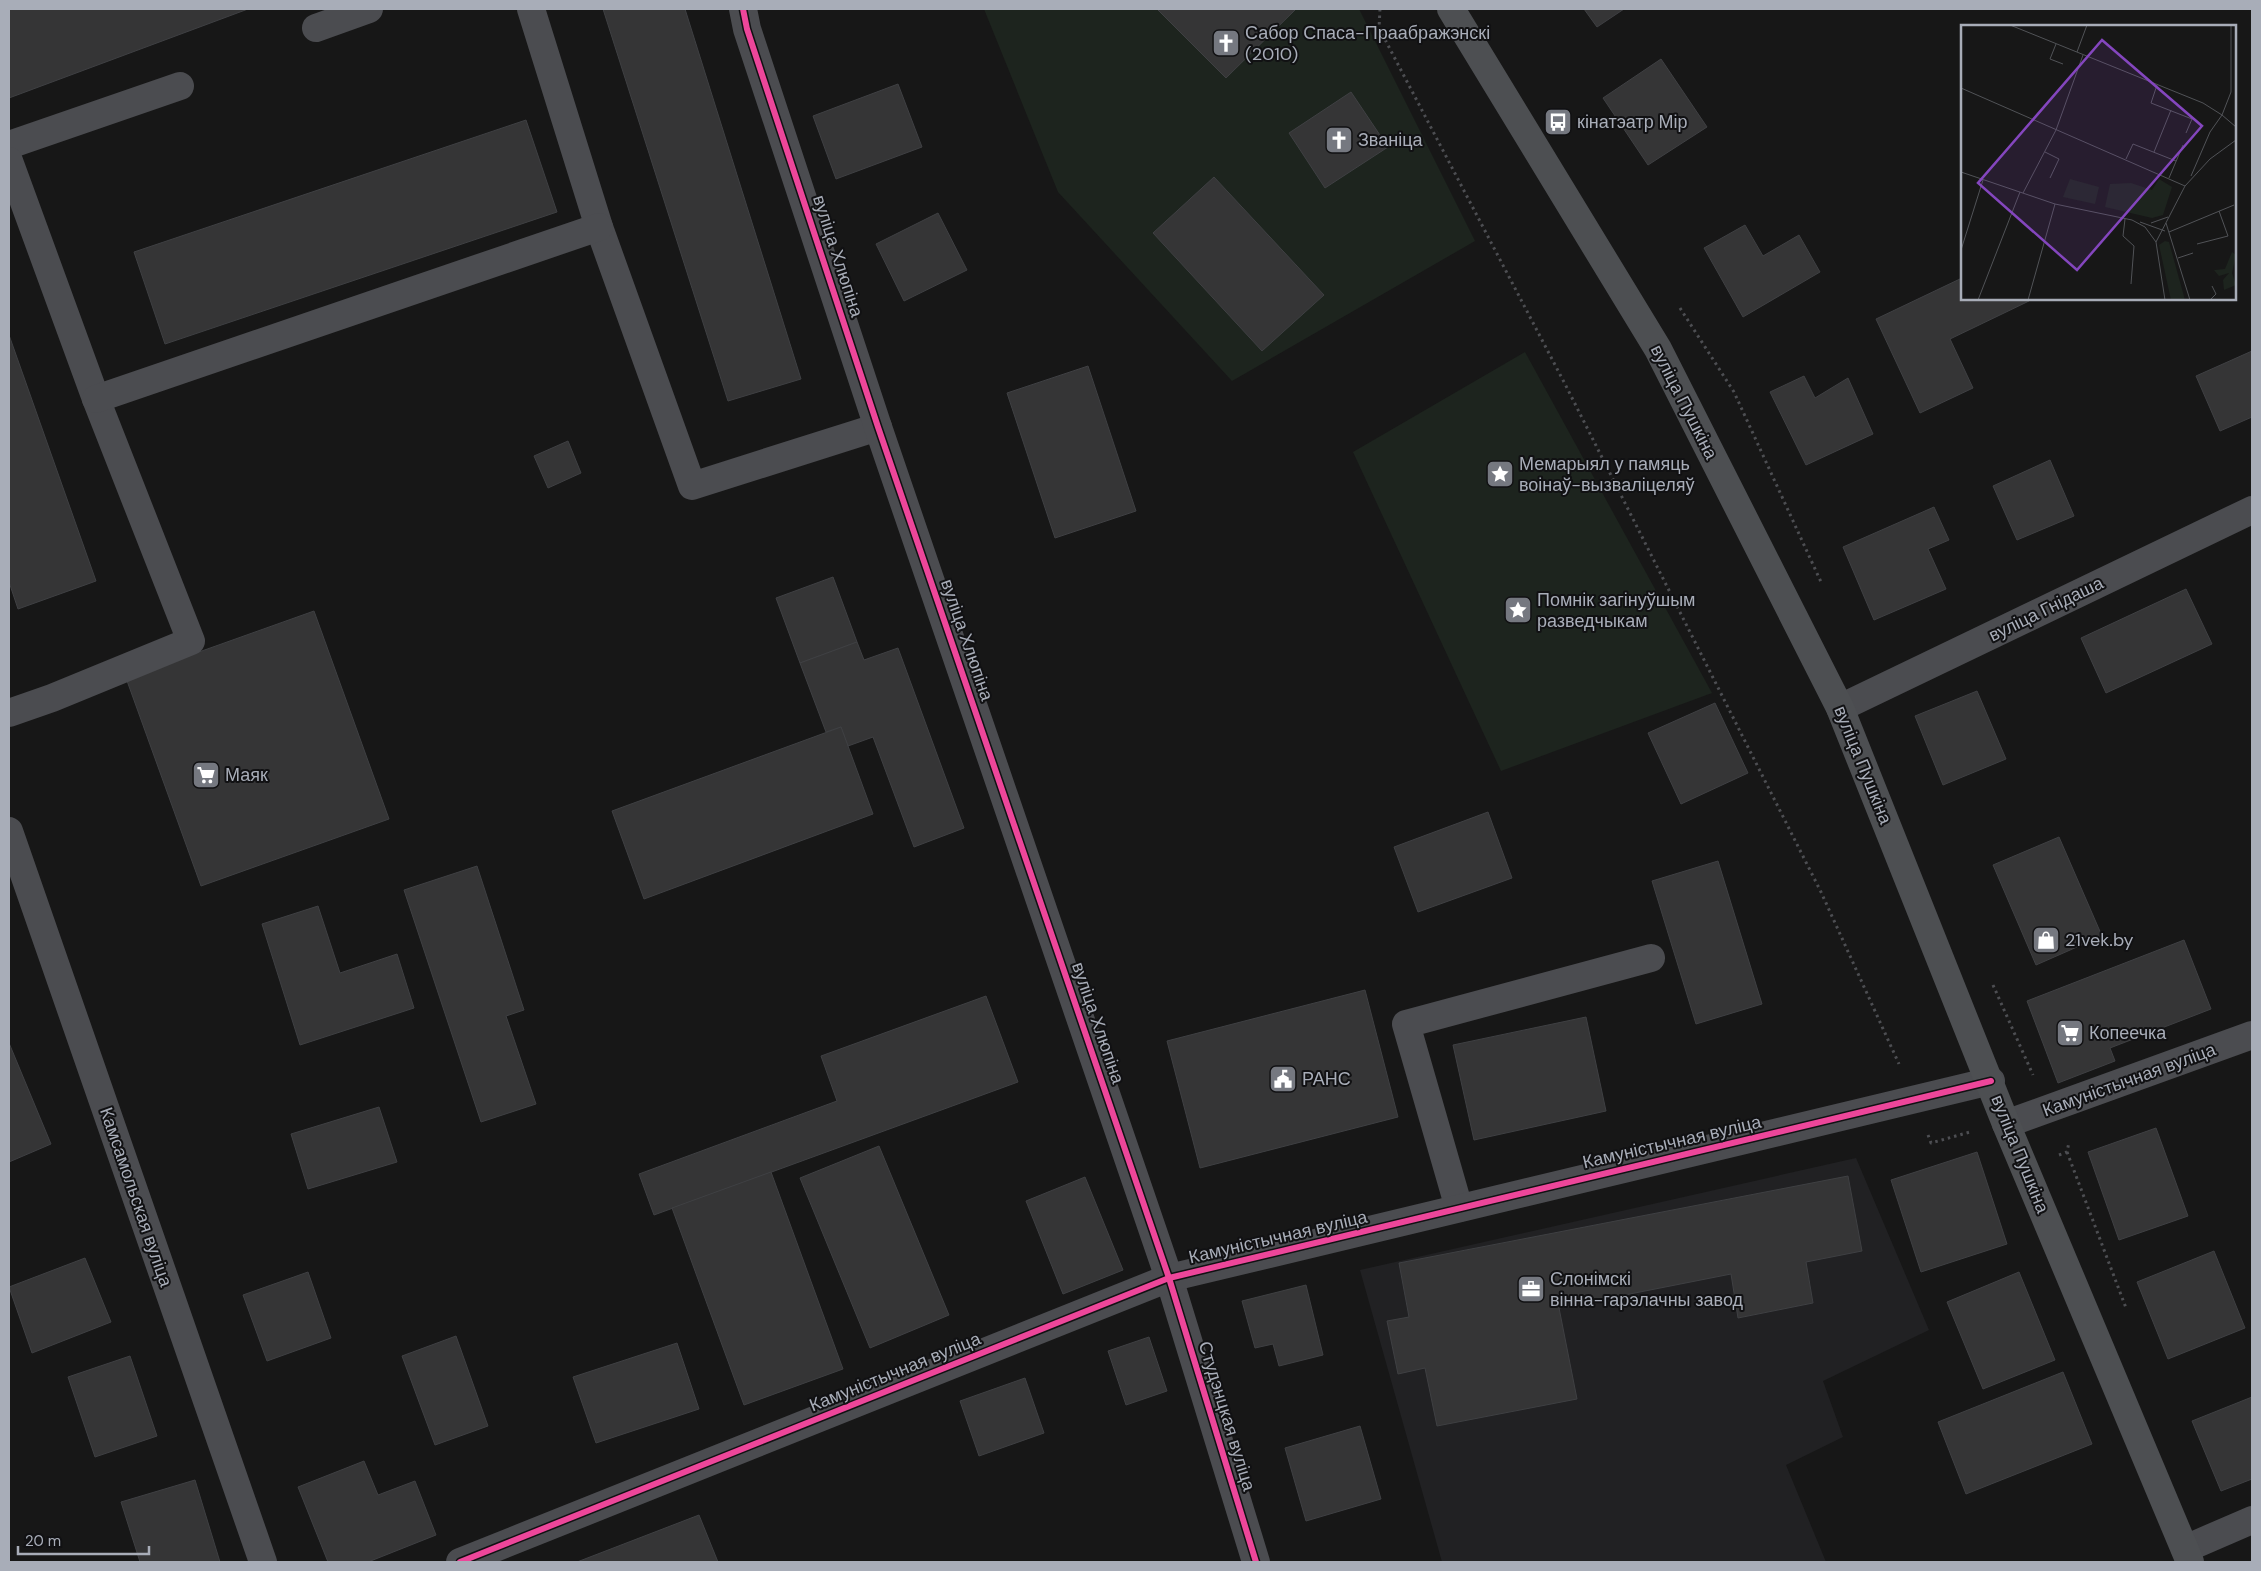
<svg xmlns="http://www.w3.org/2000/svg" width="2261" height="1571" viewBox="0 0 2261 1571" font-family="'DM Sans',sans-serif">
  <rect width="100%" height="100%" fill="#171717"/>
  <path fill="#212123" d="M1856 1158 1929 1330 1823 1381 1843 1437 1786 1465 1826 1562H1442L1360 1270Z"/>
  <g fill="#1d241e">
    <path d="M984 9H1359L1475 241 1232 381 1058 192Z"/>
    <path d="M1525 352 1712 693 1501 771 1353 452Z"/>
  </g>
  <g fill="#353536" stroke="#3f4043">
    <path d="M9 9H248L9 98Z"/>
    <path d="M603 9H685L801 379 728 401Z"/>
    <path d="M1157 9H1296L1226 78Z"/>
    <path d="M1584 9H1624L1597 27Z"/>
    <path d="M1661 59 1707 127 1648 165 1603 98Z"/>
    <path d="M898 84 922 147 836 179 813 116Z"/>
    <path d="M1351 92 1388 147 1325 188 1289 133Z"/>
    <path d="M526 120 557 212 165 344 134 252Z"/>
    <path d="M1214 177 1324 295 1262 351 1153 233Z"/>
    <path d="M938 213 967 270 904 301 876 244Z"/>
    <path d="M1745 225 1763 256 1799 235 1820 272 1743 317 1704 248Z"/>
    <path d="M1962 278V299H2028L2029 301 1950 339 1973 388 1920 413 1876 319Z"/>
    <path d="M9 335 96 581 18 609 9 582Z"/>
    <path d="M2252 351V417L2220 431 2196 376Z"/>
    <path d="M1088 366 1136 511 1055 538 1007 393Z"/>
    <path d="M1804 376 1815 398 1848 378 1873 434 1806 465 1770 392Z"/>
    <path d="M568 441 581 473 548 488 534 456Z"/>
    <path d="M2050 460 2074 516 2017 540 1993 486Z"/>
    <path d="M1934 507 1949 540 1928 549 1946 589 1874 620 1843 547Z"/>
    <path d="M833 577 857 642 800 663 776 598Z"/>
    <path d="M2186 589 2212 644 2106 693 2081 638Z"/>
    <path d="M314 611 389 819 201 886 126 678Z"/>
    <path d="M857 642 864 660 898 648 964 828 914 847 873 737 848 746 841 727 826 732 800 663Z"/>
    <path d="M1977 691 2006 759 1943 785 1915 716Z"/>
    <path d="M1715 703 1748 773 1681 804 1648 733Z"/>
    <path d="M841 727 873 814 644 899 612 811Z"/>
    <path d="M1488 812 1512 878 1418 912 1394 847Z"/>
    <path d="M2059 837 2102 936 2036 965 1993 865Z"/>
    <path d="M1718 861 1762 1004 1696 1024 1652 881Z"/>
    <path d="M477 866 524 1010 506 1016 536 1104 481 1122 404 890Z"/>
    <path d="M318 906 340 973 397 954 414 1008 300 1045 262 924Z"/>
    <path d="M2184 940 2211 1009 2110 1048 2115 1061 2058 1083 2027 1001Z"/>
    <path d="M1365 990 1398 1117 1200 1168 1167 1041Z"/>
    <path d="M986 996 1018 1082 654 1215 639 1174 837 1101 821 1056Z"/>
    <path d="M1586 1017 1606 1111 1474 1140 1453 1045Z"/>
    <path d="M9 1043 51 1144 9 1162Z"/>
    <path d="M379 1107 397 1162 308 1189 291 1134Z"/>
    <path d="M2156 1128 2188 1216 2119 1240 2088 1152Z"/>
    <path d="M879 1146 949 1315 870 1348 800 1178Z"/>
    <path d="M1977 1152 2007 1244 1921 1272 1891 1180Z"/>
    <path d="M771 1172 843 1369 744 1405 672 1208Z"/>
    <path d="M1848 1176 1862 1251 1806 1262 1813 1303 1738 1318 1731 1274 1559 1308 1577 1399 1437 1426 1425 1368 1398 1374 1387 1321 1409 1317 1399 1263Z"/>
    <path d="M1085 1177 1123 1270 1063 1294 1026 1201Z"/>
    <path d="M2214 1251 2245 1328 2168 1359 2137 1282Z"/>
    <path d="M85 1258 111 1322 32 1353 9 1287Z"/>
    <path d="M308 1272 331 1338 267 1361 243 1295Z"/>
    <path d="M2019 1272 2055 1360 1983 1389 1947 1302Z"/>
    <path d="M1306 1285 1323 1355 1279 1366 1273 1344 1255 1348 1242 1301Z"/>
    <path d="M456 1336 488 1426 435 1445 402 1356Z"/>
    <path d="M1149 1337 1167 1391 1126 1405 1108 1351Z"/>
    <path d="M677 1343 699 1409 596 1443 573 1377Z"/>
    <path d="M130 1356 157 1436 95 1457 68 1377Z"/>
    <path d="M2063 1372 2092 1444 1966 1494 1938 1422Z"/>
    <path d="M1025 1378 1044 1433 979 1456 960 1401Z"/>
    <path d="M2252 1397V1479L2221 1491 2192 1421Z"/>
    <path d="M1360 1426 1381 1499 1306 1521 1285 1448Z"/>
    <path d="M364 1461 378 1495 415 1481 436 1535 368 1562H328L298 1487Z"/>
    <path d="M195 1480 220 1562H140L121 1502Z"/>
    <path d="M699 1515 718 1562H577Z"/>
  </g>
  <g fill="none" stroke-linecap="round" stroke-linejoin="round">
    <g stroke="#4d4e52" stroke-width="3" stroke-dasharray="2.5 4" stroke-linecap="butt">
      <path d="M1380 9 1379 28 1565 384 1821 892 1899 1064"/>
      <path d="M1680 308 1734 392 1821 582"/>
      <path d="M1993 985 2033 1075"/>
      <path d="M1928 1135 1931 1143 1970 1132"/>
      <path d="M2067 1152 2126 1308"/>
      <path d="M2059 1155 2067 1152 2069 1142"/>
    </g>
    <g stroke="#4b4c50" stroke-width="28">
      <path d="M531 9 599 227 692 486 878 427"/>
      <path d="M743 9 747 29 878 427 1169 1278 1256 1562"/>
      <path d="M316 28 369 9"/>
      <path d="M9 145 180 86"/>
      <path d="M9 161 96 399 191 641 52 698 9 713"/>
      <path d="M96 399 599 227"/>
      <path d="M1840 708 2252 510"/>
      <path d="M9 831 263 1562"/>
      <path d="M2006 1124 2252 1035"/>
      <path d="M1459 1208 1406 1024 1651 958"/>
      <path d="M2185 1549 2252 1520"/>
      <path d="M460 1562 1169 1278 1991 1081"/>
    </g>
    <path stroke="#4d4f52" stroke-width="28" d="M1451 9 1658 349 1840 708 2006 1124 2190 1562"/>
    <g stroke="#111113" stroke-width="9">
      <g id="cycleway">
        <path d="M743 9 747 29 878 427 1169 1278 1256 1562"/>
        <path d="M460 1562 1169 1278 1991 1081"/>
      </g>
    </g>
    <use href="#cycleway" stroke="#ed469a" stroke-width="6"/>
  </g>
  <defs>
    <g id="church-square" transform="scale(1.4375)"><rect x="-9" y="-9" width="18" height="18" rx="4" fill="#757880" stroke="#111113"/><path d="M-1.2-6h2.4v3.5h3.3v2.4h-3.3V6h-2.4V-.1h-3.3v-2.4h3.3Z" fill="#fff"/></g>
    <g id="bus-square" transform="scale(1.4375)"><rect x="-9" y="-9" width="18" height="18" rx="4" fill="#757880" stroke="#111113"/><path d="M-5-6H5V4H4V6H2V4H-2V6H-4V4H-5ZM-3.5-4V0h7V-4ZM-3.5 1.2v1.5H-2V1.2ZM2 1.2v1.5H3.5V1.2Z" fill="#fff"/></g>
    <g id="sight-square" transform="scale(1.4375)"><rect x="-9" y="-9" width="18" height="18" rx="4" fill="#757880" stroke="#111113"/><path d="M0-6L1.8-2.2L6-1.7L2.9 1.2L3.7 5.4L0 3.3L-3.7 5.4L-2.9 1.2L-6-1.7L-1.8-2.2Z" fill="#fff"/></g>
    <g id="supermarket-square" transform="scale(1.4375)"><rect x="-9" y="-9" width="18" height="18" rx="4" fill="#757880" stroke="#111113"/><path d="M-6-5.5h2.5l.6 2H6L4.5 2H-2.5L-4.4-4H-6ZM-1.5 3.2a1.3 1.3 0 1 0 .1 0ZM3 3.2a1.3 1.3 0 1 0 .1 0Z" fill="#fff"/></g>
    <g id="shop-square" transform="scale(1.4375)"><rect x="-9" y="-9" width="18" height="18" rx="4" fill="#757880" stroke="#111113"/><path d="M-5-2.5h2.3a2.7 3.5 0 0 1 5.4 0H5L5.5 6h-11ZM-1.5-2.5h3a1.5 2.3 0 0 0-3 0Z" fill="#fff"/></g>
    <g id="civic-square" transform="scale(1.4375)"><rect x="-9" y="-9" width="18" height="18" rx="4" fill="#757880" stroke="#111113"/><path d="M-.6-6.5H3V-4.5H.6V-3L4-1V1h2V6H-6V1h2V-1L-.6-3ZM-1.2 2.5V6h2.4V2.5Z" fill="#fff"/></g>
    <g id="office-square" transform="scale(1.4375)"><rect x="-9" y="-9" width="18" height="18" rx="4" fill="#757880" stroke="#111113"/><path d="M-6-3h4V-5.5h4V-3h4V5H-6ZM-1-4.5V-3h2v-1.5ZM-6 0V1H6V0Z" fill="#fff"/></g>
  </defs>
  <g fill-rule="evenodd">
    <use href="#church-square" x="1226" y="43"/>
    <use href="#bus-square" x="1558" y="122"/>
    <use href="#church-square" x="1339" y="140"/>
    <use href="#sight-square" x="1500" y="474"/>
    <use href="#sight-square" x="1518" y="610"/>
    <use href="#supermarket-square" x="206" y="775"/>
    <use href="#shop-square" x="2046" y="940"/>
    <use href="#supermarket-square" x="2070" y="1033"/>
    <use href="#civic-square" x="1283" y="1079"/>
    <use href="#office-square" x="1531" y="1289"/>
  </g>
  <g text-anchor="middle" stroke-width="4" stroke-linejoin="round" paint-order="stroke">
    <g font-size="18" fill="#a8adb8" stroke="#111113" text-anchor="start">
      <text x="1245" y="39">Сабор Спаса-Праабражэнскі<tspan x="1245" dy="21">(2010)</tspan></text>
      <text x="1577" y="128">кінатэатр Мір</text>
      <text x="1358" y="146">Званіца</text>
      <text x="1519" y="470">Мемарыял у памяць<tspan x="1519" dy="21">воінаў-вызваліцеляў</tspan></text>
      <text x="1537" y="606">Помнік загінуўшым<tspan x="1537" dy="21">разведчыкам</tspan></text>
      <text x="225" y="781">Маяк</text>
      <text x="2065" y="946">21vek.by</text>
      <text x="2089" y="1039">Копеечка</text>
      <text x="1302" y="1085">РАНС</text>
      <text x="1550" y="1285">Слонімскі<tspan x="1550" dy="21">вінна-гарэлачны завод</tspan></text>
    </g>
    <g font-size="18" fill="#a8adb8" stroke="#111113">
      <text transform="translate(838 256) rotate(72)" y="6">вуліца Хлюпіна</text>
      <text transform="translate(1684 402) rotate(63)" y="6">вуліца Пушкіна</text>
      <text transform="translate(2046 609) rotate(-26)" y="6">вуліца Гнідаша</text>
      <text transform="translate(967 640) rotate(71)" y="6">вуліца Хлюпіна</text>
      <text transform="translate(1863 765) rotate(68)" y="6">вуліца Пушкіна</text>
      <text transform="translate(1098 1023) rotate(71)" y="6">вуліца Хлюпіна</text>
      <text transform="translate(2129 1080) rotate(-20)" y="6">Камуністычная вуліца</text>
      <text transform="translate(1672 1142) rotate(-13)" y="6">Камуністычная вуліца</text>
      <text transform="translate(2020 1154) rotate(68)" y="6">вуліца Пушкіна</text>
      <text transform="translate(136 1197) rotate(71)" y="6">Камсамольская вуліца</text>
      <text transform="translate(1278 1237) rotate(-13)" y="6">Камуністычная вуліца</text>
      <text transform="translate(895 1372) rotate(-22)" y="6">Камуністычная вуліца</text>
      <text transform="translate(1227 1416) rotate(73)" y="6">Студэнцкая вуліца</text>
    </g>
  </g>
  <g transform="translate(1961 25)">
    <rect width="275" height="275" fill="#171717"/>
    <path d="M109 154 138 162 134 179 102 172ZM198 154 211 162 202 190 191 193 144 182 149 159 170 158 191 165ZM204 216 208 217 224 275H210L198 220ZM271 227 275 230 271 248 275 260 263 265 262 255 268 248 258 251 253 245 264 244Z" fill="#1d241e"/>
    <path fill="none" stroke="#515357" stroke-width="1" d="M49 0 242 78 261 90 270 67V0M95 19 89 34 102 39M116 27 126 0M196 60 190 78 231 94 225 108M0 63 224 161M84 127 98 134 89 153M193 127 210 85M165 134 172 119 215 136M0 147 94 179 171 195 184 202 195 217 204 275M230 151 249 107 261 90 275 102M208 153 222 120M62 168 95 105 122 30M164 194 162 211 173 221 170 259M179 197 204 206M190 198 207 192M205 198 229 275M208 207 273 180M195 217 224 161 249 134 275 115M236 219 267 211 258 186M0 225 22 155M217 233 232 228M17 275 59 167M67 275 94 179M249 275 255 269 251 261"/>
    <path fill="#8446be" fill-opacity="0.15" stroke="#8446be" stroke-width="2.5" d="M141 15 241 101 116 245 17 158Z"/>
    <rect width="275" height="275" fill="none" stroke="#a8adb8" stroke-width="2.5"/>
  </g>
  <rect width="2261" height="1571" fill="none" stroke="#a8adb8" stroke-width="20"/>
  <path d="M18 1546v8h131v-8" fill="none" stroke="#a8adb8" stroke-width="2.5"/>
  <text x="25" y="1546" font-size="15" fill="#a8adb8" stroke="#111113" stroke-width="4" paint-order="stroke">20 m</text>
</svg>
